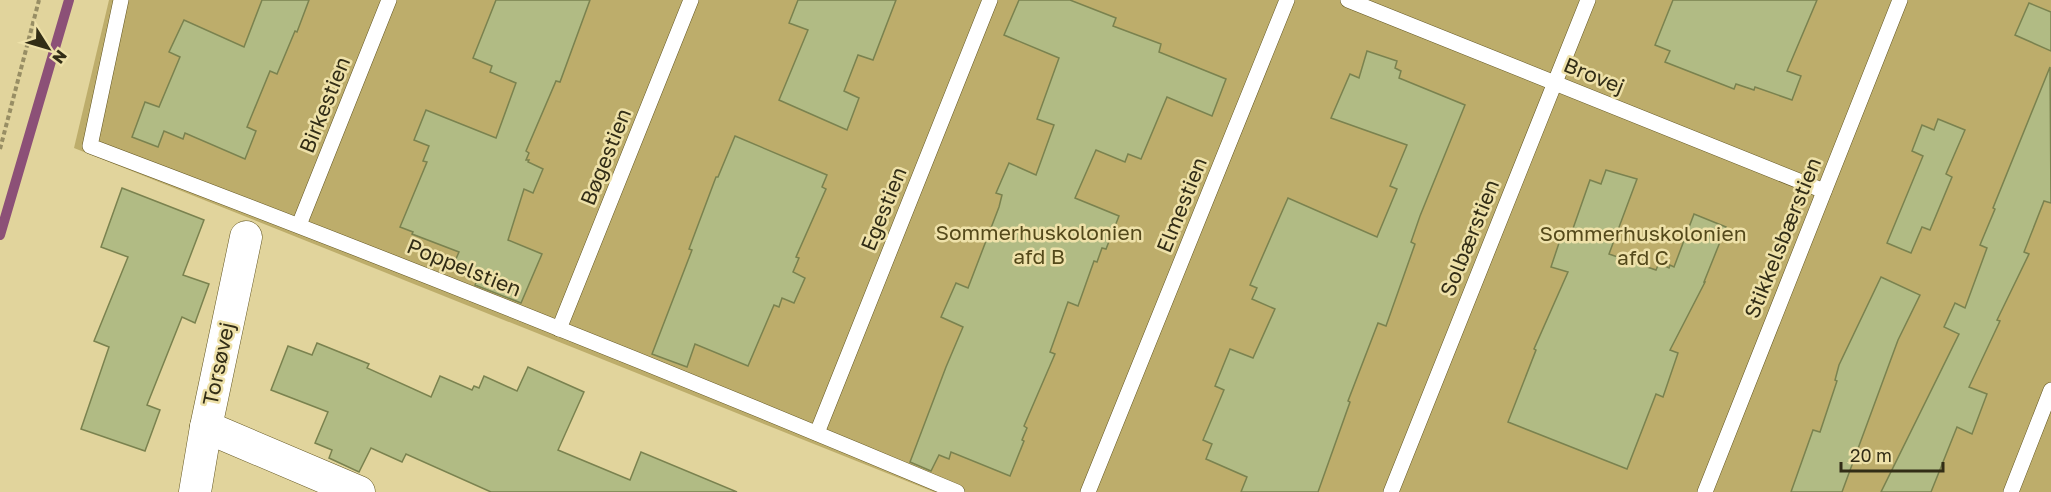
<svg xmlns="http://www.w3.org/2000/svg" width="2051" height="492" viewBox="0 0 2051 492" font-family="'Golos Text',sans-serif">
  <rect width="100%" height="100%" fill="#e1d49c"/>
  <path fill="#bdad6b" d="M109 0H2051V492H934L74 148Z"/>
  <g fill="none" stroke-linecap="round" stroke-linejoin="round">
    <path stroke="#8c5077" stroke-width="10" d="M0 235 69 0"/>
  </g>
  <g fill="#b1bb84" stroke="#7a824f" stroke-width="1.5">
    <path d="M262 0H309L297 32 295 31 277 74 270 71 247 127 256 131 245 159 185 133 183 139 164 131 158 147 132 137 145 102 159 107 180 57 169 52 184 20 244 47Z"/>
    <path d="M496 0H590L560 82 556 81 526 151 529 153 526 160H529L528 162 543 169 533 193 524 189 508 240 542 254 521 303 475 285 481 272 455 261 459 252 412 234 413 232 400 227 427 162 423 161 429 146 414 140 426 110 496 138 516 83 490 72 492 66 473 58Z"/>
    <path d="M798 0H896L873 60 858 55 844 91 859 98 847 130 779 100 808 30 789 23Z"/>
    <path d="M1019 0H1070L1116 18 1113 26 1161 44 1159 52 1226 79 1212 116 1167 97 1141 159 1128 154 1125 162 1096 150 1075 198 1119 216 1106 249 1102 248 1097 262 1094 261 1078 306 1068 302 1050 352 1055 354 1024 426 1027 428 1022 440 1024 441 1010 476 951 452 949 459 939 455 931 471 910 462 946 367 963 327 941 317 956 283 968 288 999 207 1002 195 996 193 1009 163 1036 175 1054 125 1037 119 1059 58 1004 35Z"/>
    <path d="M1673 0H1817L1787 71 1801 76 1792 100 1755 87 1754 90 1736 84 1734 89 1665 62 1670 51 1655 45Z"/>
    <path d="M2029 3 2051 12V51L2015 35Z"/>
    <path d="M1367 51 1397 61 1395 68 1401 71 1399 78 1465 105 1420 216 1411 242 1415 244 1386 326 1378 323 1348 401 1350 402 1318 492H1241L1247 477 1206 459 1212 444 1203 440 1224 390 1215 386 1230 349 1253 358 1275 309 1252 299 1257 288 1250 285 1288 198 1377 237 1397 189 1390 186 1407 145 1331 118 1350 74 1359 78Z"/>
    <path d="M2050 67 2051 203 2044 201 2024 252 2029 254 1997 320 2000 321 1969 387 1987 394 1972 434 1957 427 1931 492H1881L1959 334 1944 327 1955 303 1965 308 1987 248 1980 245 1995 209 1993 208Z"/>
    <path d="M1938 119 1965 130 1946 174 1952 177 1930 230 1922 227 1911 253 1887 243 1923 156 1912 151 1922 125 1934 130Z"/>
    <path d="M735 136 827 175 822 187 826 189 796 257 799 258 793 272 805 278 794 303 782 298 779 307 774 305 748 366 695 344 687 367 652 354 692 250 689 249 716 177H718Z"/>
    <path d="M1606 170 1637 179 1609 254 1656 270 1659 263 1669 268 1670 265 1674 267 1694 214 1726 227 1704 282H1705L1670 350 1678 353 1663 397 1656 394 1627 469 1508 422 1536 350 1534 349 1568 272 1551 267 1561 237 1569 240 1590 180 1601 184Z"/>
    <path d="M122 188 204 220 183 275 209 284 195 323 182 317 147 405 160 410 145 451 81 429 109 347 94 341 128 257 101 247Z"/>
    <path d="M1881 277 1920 295 1898 340 1842 492H1791L1813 430 1820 432 1837 381 1835 380 1839 365Z"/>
    <path d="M317 343 369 364 367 368 431 397 440 376 472 390 474 386 479 388 484 376 517 391 528 367 584 392 558 450 630 480 641 452 737 492H491L406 454 402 462 371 448 359 472 329 458 332 450 315 443 328 412 271 390 288 346 312 355Z"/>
  </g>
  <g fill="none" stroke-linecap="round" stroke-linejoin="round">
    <g stroke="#635621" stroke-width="16">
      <g id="lane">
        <path d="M121 0 90 146C381 256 670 371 957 492"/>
        <path d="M1348 0 1824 191"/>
        <path d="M299 225 389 0"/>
        <path d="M559 329 691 0"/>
        <path d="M817 433 990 0"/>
        <path d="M1088 492 1287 0"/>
        <path d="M1391 492 1588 0"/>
        <path d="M1705 492 1900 0"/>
        <path d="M2011 492 2051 390"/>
      </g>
    </g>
    <g stroke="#635621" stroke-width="33">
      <g id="street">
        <path d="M206 427 359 492"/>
        <path d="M195 492 206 427 246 237"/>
      </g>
    </g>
    <path stroke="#988e64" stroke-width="4" stroke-dasharray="4.5 3" stroke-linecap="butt" d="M0 149 39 0"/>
    <use href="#lane" stroke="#fff" stroke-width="15"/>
    <use href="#street" stroke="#fff" stroke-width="32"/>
  </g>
  <g text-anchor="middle" stroke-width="5" stroke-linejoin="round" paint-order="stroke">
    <g font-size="21" fill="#322d16" stroke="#eee1a9">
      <text transform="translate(1594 76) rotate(22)" y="7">Brovej</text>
      <text transform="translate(325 105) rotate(-68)" y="7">Birkestien</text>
      <text transform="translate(606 157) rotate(-68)" y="7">Bøgestien</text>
      <text transform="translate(1182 205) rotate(-68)" y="7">Elmestien</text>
      <text transform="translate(884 209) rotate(-68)" y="7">Egestien</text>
      <text transform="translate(1470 238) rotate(-68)" y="7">Solbærstien</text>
      <text transform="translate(1783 238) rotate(-68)" y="7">Stikkelsbærstien</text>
      <text transform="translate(464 268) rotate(22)" y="7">Poppelstien</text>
      <text transform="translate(219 364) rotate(-78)" y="7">Torsøvej</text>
    </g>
    <g font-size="21" fill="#54491b" stroke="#eee1a9">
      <text x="1039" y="240">Sommerhuskolonien<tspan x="1039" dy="24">afd B</tspan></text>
      <text x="1643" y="241">Sommerhuskolonien<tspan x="1643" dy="24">afd C</tspan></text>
    </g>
  </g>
  <g transform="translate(48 48) rotate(127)" stroke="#eee1a9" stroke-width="4.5" paint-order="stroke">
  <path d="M0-4.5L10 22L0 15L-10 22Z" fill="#322d16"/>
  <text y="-9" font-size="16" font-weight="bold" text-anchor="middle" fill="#322d16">N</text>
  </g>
  <path d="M1841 462v9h102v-9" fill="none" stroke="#322d16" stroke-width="3"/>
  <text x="1850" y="462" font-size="18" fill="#322d16" stroke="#eee1a9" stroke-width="4.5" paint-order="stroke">20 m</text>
</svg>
